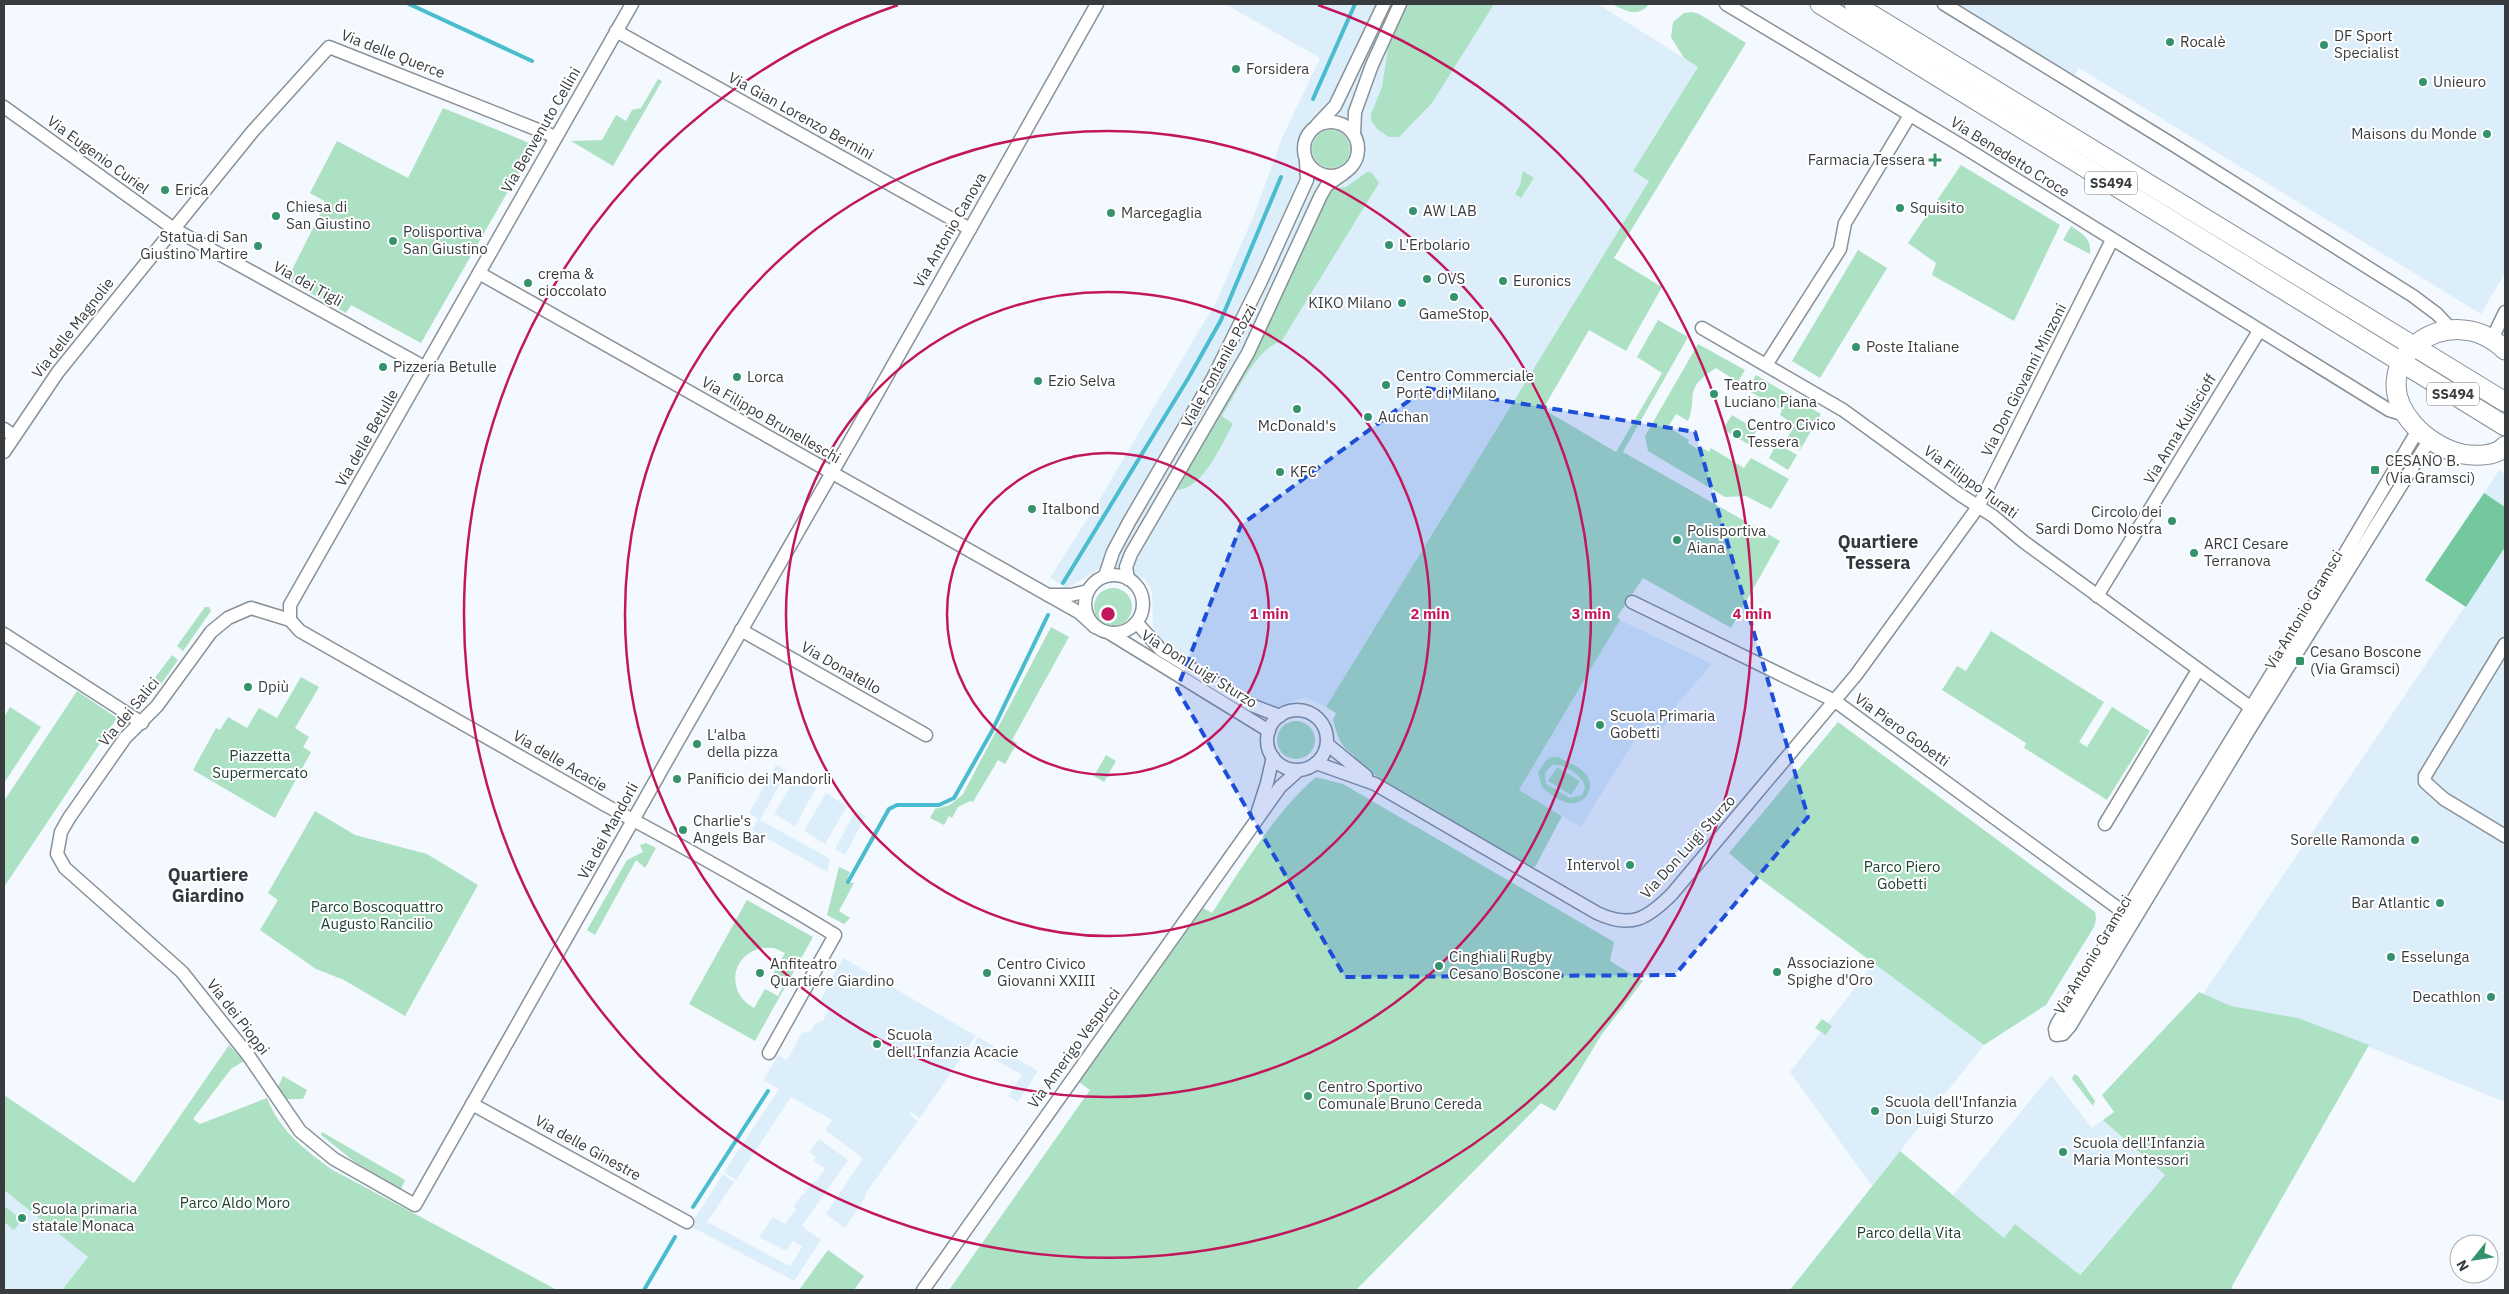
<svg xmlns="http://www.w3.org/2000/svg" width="2509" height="1294" viewBox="0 0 2509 1294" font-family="'IBM Plex Sans',sans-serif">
  <rect width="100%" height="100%" fill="#f3f9fe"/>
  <g fill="#ddeefb">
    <path d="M1225 4H1598L1698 67 1633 171 1649 181 1326 707 1305 697 1269 710 1158 643 1153 631 1152 592 1145 579 1103 567 1067 588 1050 578 1101 497 1216 302 1254 215 1282 138 1320 58Z"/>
    <path d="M1953 4H2505V273L2481 314 2079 68 2073 78Z"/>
    <path d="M2499 470 2505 474V507L2484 493Z"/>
    <path d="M2505 547V1102L2298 1018 2231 1006 2203 994Z"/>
    <path d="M1620 620 1712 664 1679 702 1661 732 1645 723 1581 827 1519 790Z"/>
    <path d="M776 765 787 771 760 820 829 858 830 861 827 872 752 830 758 819 749 813Z"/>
    <path d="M796 777 816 788 795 826 774 814Z"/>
    <path d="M826 793 847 806 825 844 804 831Z"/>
    <path d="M856 810 866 816 845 855 835 849Z"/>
    <path d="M843 958 976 1036 920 1118 911 1112 909 1114 918 1121 865 1194 866 1196 845 1228 826 1214 863 1158 825 1130 832 1120 791 1097 736 1180 724 1172 779 1089 764 1080 778 1055 787 1060 802 1033 811 1031 815 1023 823 1021 825 1017 828 1012 821 999Z"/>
    <path d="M1875 962 1984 1045 1872 1186 1790 1072Z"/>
    <path d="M978 1037 1038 1071 1018 1102 1008 1096 1022 1075 973 1047Z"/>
    <path d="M2051 1075 2092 1128 2103 1120 2165 1175 2079 1275 2016 1225 2004 1238 1953 1195Z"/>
    <path d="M819 1139 848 1160 802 1226 821 1240 794 1281 690 1226 723 1174 734 1182 707 1222 790 1266 802 1247 793 1241 786 1251 759 1237 773 1217 785 1224 796 1209 793 1207 802 1195H804L812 1182H816L825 1168 814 1161 816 1157 809 1152Z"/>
    <path d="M4 1190 88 1257 62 1290H4Z"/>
  </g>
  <g fill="#ace1c4" fill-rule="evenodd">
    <path d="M1408 4H1494L1432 103 1399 137H1389L1378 130 1371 120V114L1382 87 1388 48Z"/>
    <path d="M1612 4H1649C1638 18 1626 11 1612 4Z"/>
    <path d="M1692 12 1699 14 1746 43 1614 258 1662 287 1626 351 1589 330 1543 409 1616 452 1662 373 1637 357 1658 320 1688 337 1623 452 1780 541 1731 628 1643 578 1617 617 1620 620 1519 790 1562 816 1535 867H1528L1353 762 1354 755C1339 745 1338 737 1333 720L1336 713 1326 707 1649 181 1633 171 1698 67 1684 58 1671 37 1673 22 1684 13Z"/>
    <path d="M658 79 662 81 613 166 571 141 602 140 616 115 626 121 632 110 641 108Z"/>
    <path d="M443 108 527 142 531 145V151L421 343 351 305 346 313 287 280 326 202 310 193 337 141 408 178Z"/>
    <circle cx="1331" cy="149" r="19"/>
    <path d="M1961 165 2060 225 2014 321 1932 275 1936 263 1908 243Z"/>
    <path d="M1523 171 1534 178 1521 198 1515 194 1520 185Z"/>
    <path d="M1367 172 1372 173 1379 183 1281 342C1259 344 1234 397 1222 416L1233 424C1221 445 1203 489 1177 490 1231 391 1286 293 1329 189L1346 187Z"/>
    <path d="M2071 226C2083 234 2092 239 2090 254L2063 240Z"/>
    <path d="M1858 250 1887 268 1820 378 1792 361Z"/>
    <path d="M1698 344 1745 370 1738 382 1716 368C1681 390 1699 397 1688 421L1676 414 1668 427 1689 440 1688 443 1699 450 1701 447 1709 452 1711 448 1744 468 1751 458 1789 479 1771 509 1746 496 1725 497 1648 451 1645 436Z"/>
    <path d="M1756 375 1821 414 1800 450 1785 442 1795 425 1780 415 1782 410 1747 390Z"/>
    <path d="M1732 415 1757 430 1748 444 1723 429Z"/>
    <path d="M1782 446 1797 455 1788 470 1769 458 1775 447 1780 450Z"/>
    <circle cx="1113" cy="607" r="19"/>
    <path d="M205 607H209L211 611 183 651 177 646Z"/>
    <path d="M1051 627 1069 637 1012 740 1017 743 1005 764 998 760 973 802 970 801 958 807 952 818 949 816 944 825 930 818 935 809 950 805 963 794Z"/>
    <path d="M1991 631 2104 702 2079 742 2087 747 2112 707 2150 731 2107 800 2026 749 2024 748 2026 743 1942 690 1957 666 1966 671Z"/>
    <path d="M172 655 178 660 161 684 158 687 154 686V679Z"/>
    <path d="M301 677 319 687 295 728 309 737 303 747 311 752 275 818 193 770 216 728 220 730 228 717 247 728 259 708 277 718Z"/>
    <path d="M77 691 117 718 4 887V801Z"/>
    <path d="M10 707 41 727 4 783V717Z"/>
    <circle cx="1296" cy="740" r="19"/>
    <path d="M1838 722 2095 912 2096 919 2094 927 2046 1005 1984 1045 1752 873 1729 853Z"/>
    <path d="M1106 755 1116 761 1104 782 1094 776Z"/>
    <path d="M1551 757H1558C1567 762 1582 767 1587 776 1596 789 1583 807 1568 803 1559 801 1548 793 1542 787L1538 773 1545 761ZM1552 765C1564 763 1584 776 1585 788L1582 795 1570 798 1546 784 1545 773Z"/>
    <path d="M1557 767 1580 781 1571 795 1548 781Z"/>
    <path d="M1316 777 1343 784 1614 942 1610 961 1643 981 1602 1034 1555 1111 1541 1103 1356 1290H949L1090 1090 1079 1082 1203 908 1212 913C1240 870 1277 810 1316 777Z"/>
    <path d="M315 811 355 835 427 854 478 885 405 1016 344 980 316 969 260 930 278 900 268 893Z"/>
    <path d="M646 843 656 848 645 868 636 860 595 935 587 930 627 860 643 852 640 845Z"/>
    <path d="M839 867 850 872 846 882 854 883 839 911 850 918 844 924 827 915Z"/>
    <path d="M747 900 813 937 755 1041 689 1004ZM762 948H774L785 953 773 974 786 981 778 996 765 989 754 1008C726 993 730 955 762 948Z"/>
    <path d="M2199 992 2231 1006 2298 1018 2369 1045 2232 1286 2233 1290H1790L1900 1151 2004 1238 2015 1224 2080 1275 2165 1175 2103 1120 2114 1112 2102 1095Z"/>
    <path d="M1822 1019 1832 1026 1826 1035 1815 1028Z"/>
    <path d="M229 1045 244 1061 231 1069 193 1119 200 1124 267 1098C279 1130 304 1149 331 1169L557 1290H62L88 1257 4 1190V1095L134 1183Z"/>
    <path d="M2074 1074 2078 1076 2095 1101 2093 1106 2072 1079Z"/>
    <path d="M283 1076 307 1090 303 1099H286L278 1087Z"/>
    <path d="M322 1132 405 1180 401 1189 355 1162 321 1135Z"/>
    <path d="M4 1206 22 1220 14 1230 4 1222Z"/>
    <path d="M828 1250 864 1276 854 1290H799Z"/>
  </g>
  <path fill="#73c89d" d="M2484 493 2505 507V547L2466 607 2425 580Z"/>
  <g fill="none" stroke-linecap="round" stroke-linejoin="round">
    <g stroke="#49bcce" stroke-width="4">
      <path d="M409 4 532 61"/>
      <path d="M1313 99 1355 4"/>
      <path d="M1063 583 1189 377 1221 320 1281 177"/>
      <path d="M848 882 889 809 897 805H939L954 798 992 731 1048 615"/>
      <path d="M693 1207 768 1091"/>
      <path d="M644 1290 675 1237"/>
    </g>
    <g stroke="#889198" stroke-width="15">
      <g id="minor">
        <path d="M1726 4 1962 146 2389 410 2405 415"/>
        <path d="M1944 4 2172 144 2413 296 2437 314 2451 329"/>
        <path d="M616 31 970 229"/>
        <path d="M4 107 174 229 426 368"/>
        <circle cx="1331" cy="149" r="27"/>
        <path d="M1317 125 1335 106 1384 4"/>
        <path d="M1354 135 1355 112 1372 65 1400 4"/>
        <path d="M479 273 1080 613 1095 627"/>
        <path d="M1702 328 1843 410 1959 494 1993 516 2024 542 2257 712"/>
        <path d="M2492 339 2505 312"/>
        <path d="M1766 365 1840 249 1845 223 1910 115"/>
        <path d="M4 429 14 436"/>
        <path d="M2418 430 2334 572 2057 1024 2055 1029 2056 1035 2063 1034 2070 1026 2249 730 2430 439"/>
        <path d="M4 452 58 372 253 131 329 47 556 137"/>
        <circle cx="1114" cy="604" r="29"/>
        <path d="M1105 576 1113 552 1129 522 1213 378 1261 281 1307 180 1306 161"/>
        <path d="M1128 579 1126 567 1131 554 1248 353 1321 195 1327 185 1344 173"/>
        <path d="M1048 595H1071L1088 591"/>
        <path d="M2097 596 2259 331"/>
        <path d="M1632 602 1835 701 2130 917"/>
        <path d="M290 620V605L632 4"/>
        <path d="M1137 623 1161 650 1251 705 1280 716"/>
        <path d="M741 630 926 735"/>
        <path d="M4 634 142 723"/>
        <path d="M1111 634 1269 731"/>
        <path d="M2505 644 2425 776V782L2444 799 2505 836"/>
        <circle cx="1297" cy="740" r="30"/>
        <path d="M1327 744 1366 776"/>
        <path d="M1316 763 1375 784 1597 913C1631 929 1647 919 1672 894L1856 675 1978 507 2112 240"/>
        <path d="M1258 811 1267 783 1273 757"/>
        <path d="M2105 824 2198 670"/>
        <path d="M769 1053 835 935C761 890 684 847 607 806L300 631 290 620 251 608 228 618 211 632 157 706 125 738 69 818 61 832 57 854 65 868 182 972 248 1055 300 1131 334 1159 415 1205C503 1050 591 895 679 739L861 422 1097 4"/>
        <path d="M472 1104 687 1222"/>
        <path d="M923 1290 1280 787 1299 770"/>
      </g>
    </g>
    <g stroke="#889198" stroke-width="21">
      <g id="primary">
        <path d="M1820 4 2505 426"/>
        <path d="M1854 4 2505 402"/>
        <path d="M2505 350C2450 295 2358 362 2413 424 2425 438 2444 450 2462 454 2474 456 2496 457 2505 446"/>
      </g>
    </g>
    <use href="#minor" stroke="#fff" stroke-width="12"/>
    <use href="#primary" stroke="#fff" stroke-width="19"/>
  </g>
  <path fill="#1d4ed8" fill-opacity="0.2" stroke="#1d4ed8" stroke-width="4" stroke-dasharray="10 6" stroke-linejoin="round" d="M1426 388 1695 432 1808 817 1675 975 1345 977 1177 689 1241 525Z"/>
  <g fill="none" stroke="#c2185b" stroke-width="2.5">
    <circle cx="1108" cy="614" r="161"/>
    <circle cx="1108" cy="614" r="322"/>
    <circle cx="1108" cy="614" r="483"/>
    <path d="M1318 5A644 644 0 1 1 898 5"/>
  </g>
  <g fill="#34936c" stroke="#fff" stroke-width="2">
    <circle cx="2170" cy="42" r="5"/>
    <circle cx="2324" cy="45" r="5"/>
    <circle cx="1236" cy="69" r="5"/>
    <circle cx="2423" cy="82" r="5"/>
    <circle cx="2487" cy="134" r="5"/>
    <path d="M1932.5 152.5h5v5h5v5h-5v5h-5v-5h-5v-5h5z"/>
    <circle cx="165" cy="190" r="5"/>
    <circle cx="1900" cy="208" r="5"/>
    <circle cx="1413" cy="211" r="5"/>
    <circle cx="1111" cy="213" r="5"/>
    <circle cx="276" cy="216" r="5"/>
    <circle cx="393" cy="241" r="5"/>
    <circle cx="1389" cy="245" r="5"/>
    <circle cx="258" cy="246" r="5"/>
    <circle cx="1427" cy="279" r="5"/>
    <circle cx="1503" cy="281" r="5"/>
    <circle cx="528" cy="283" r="5"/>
    <circle cx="1454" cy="297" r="5"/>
    <circle cx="1402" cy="303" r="5"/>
    <circle cx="1856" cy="347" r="5"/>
    <circle cx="383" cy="367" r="5"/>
    <circle cx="737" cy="377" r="5"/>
    <circle cx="1038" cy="381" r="5"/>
    <circle cx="1386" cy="385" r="5"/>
    <circle cx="1714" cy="394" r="5"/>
    <circle cx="1297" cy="409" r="5"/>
    <circle cx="1368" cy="417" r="5"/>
    <circle cx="1737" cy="434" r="5"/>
    <rect x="2370" y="465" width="10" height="10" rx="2.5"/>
    <circle cx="1280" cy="472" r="5"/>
    <circle cx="1032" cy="509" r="5"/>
    <circle cx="2172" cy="521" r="5"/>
    <circle cx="1677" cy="540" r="5"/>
    <circle cx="2194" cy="553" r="5"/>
    <rect x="2295" y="656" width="10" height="10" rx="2.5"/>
    <circle cx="248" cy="687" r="5"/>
    <circle cx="1600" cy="725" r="5"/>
    <circle cx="697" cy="744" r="5"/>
    <circle cx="677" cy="779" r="5"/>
    <circle cx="683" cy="830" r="5"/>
    <circle cx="2415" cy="840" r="5"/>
    <circle cx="1630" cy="865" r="5"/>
    <circle cx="2440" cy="903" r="5"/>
    <circle cx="2391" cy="957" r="5"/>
    <circle cx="1439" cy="966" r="5"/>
    <circle cx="1777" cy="972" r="5"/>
    <circle cx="760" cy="973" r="5"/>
    <circle cx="987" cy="973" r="5"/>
    <circle cx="2491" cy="997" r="5"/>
    <circle cx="877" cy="1044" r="5"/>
    <circle cx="1308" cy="1096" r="5"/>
    <circle cx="1875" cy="1111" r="5"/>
    <circle cx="2063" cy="1152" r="5"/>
    <circle cx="22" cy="1218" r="5"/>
  </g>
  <g text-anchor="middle" stroke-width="4" stroke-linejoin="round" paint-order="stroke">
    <g fill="#fff" stroke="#747679" stroke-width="1">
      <rect x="2085" y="171.5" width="52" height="23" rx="4"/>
      <rect x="2427" y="382.5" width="52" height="23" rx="4"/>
    </g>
    <g font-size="14" font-weight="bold" fill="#383c3f">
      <text x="2111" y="188">SS494</text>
      <text x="2453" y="399">SS494</text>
    </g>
    <g font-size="15" fill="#383c3f" stroke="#fff" text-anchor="start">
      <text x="2334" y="41">DF Sport<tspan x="2334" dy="17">Specialist</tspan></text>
      <text x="2180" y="47">Rocalè</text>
      <text x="1246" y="74">Forsidera</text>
      <text x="2433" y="87">Unieuro</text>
      <text x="2477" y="139" text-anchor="end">Maisons du Monde</text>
      <text x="1925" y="165" text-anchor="end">Farmacia Tessera</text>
      <text x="175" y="195">Erica</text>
      <text x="286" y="212">Chiesa di<tspan x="286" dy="17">San Giustino</tspan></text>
      <text x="1910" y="213">Squisito</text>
      <text x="1423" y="216">AW LAB</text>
      <text x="1121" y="218">Marcegaglia</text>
      <text x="403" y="237">Polisportiva<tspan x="403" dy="17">San Giustino</tspan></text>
      <text x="248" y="242" text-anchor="end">Statua di San<tspan x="248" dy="17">Giustino Martire</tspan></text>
      <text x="1399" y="250">L'Erbolario</text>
      <text x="538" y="279">crema &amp;<tspan x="538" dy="17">cioccolato</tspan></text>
      <text x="1437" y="284">OVS</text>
      <text x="1513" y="286">Euronics</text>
      <text x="1392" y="308" text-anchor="end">KIKO Milano</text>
      <text x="1454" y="319" text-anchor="middle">GameStop</text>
      <text x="1866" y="352">Poste Italiane</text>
      <text x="393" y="372">Pizzeria Betulle</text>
      <text x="1396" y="381">Centro Commerciale<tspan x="1396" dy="17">Porte di Milano</tspan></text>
      <text x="747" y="382">Lorca</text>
      <text x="1048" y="386">Ezio Selva</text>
      <text x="1724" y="390">Teatro<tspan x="1724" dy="17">Luciano Piana</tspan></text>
      <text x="1378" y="422">Auchan</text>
      <text x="1747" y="430">Centro Civico<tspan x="1747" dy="17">Tessera</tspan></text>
      <text x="1297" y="431" text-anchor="middle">McDonald's</text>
      <text x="2385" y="466">CESANO B.<tspan x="2385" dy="17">(Via Gramsci)</tspan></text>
      <text x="1290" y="477">KFC</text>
      <text x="1042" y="514">Italbond</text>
      <text x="2162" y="517" text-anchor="end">Circolo dei<tspan x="2162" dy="17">Sardi Domo Nostra</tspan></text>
      <text x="1687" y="536">Polisportiva<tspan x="1687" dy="17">Aiana</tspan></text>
      <text x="2204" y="549">ARCI Cesare<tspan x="2204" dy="17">Terranova</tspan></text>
      <text x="2310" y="657">Cesano Boscone<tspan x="2310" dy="17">(Via Gramsci)</tspan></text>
      <text x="258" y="692">Dpiù</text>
      <text x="1610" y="721">Scuola Primaria<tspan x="1610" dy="17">Gobetti</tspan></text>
      <text x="707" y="740">L'alba<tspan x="707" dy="17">della pizza</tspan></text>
      <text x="687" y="784">Panificio dei Mandorli</text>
      <text x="693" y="826">Charlie's<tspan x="693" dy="17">Angels Bar</tspan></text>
      <text x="2405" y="845" text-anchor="end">Sorelle Ramonda</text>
      <text x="1620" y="870" text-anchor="end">Intervol</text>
      <text x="2430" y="908" text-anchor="end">Bar Atlantic</text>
      <text x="1449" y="962">Cinghiali Rugby<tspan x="1449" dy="17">Cesano Boscone</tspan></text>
      <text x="2401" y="962">Esselunga</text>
      <text x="1787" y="968">Associazione<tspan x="1787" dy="17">Spighe d'Oro</tspan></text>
      <text x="770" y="969">Anfiteatro<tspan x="770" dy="17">Quartiere Giardino</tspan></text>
      <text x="997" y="969">Centro Civico<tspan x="997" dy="17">Giovanni XXIII</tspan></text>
      <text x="2481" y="1002" text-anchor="end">Decathlon</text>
      <text x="887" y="1040">Scuola<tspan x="887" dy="17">dell'Infanzia Acacie</tspan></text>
      <text x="1318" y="1092">Centro Sportivo<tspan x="1318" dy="17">Comunale Bruno Cereda</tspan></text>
      <text x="1885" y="1107">Scuola dell'Infanzia<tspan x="1885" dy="17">Don Luigi Sturzo</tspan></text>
      <text x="2073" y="1148">Scuola dell'Infanzia<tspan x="2073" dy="17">Maria Montessori</tspan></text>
      <text x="32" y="1214">Scuola primaria<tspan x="32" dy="17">statale Monaca</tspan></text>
    </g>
    <g font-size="15" fill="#383c3f" stroke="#fff">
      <text transform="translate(393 54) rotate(21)" y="5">Via delle Querce</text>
      <text transform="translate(801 116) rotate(29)" y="5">Via Gian Lorenzo Bernini</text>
      <text transform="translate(541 130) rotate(-60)" y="5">Via Benvenuto Cellini</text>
      <text transform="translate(98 155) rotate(36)" y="5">Via Eugenio Curiel</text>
      <text transform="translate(2010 157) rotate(32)" y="5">Via Benedetto Croce</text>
      <text transform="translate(950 230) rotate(-60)" y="5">Via Antonio Canova</text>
      <text transform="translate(308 284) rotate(29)" y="5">Via dei Tigli</text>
      <text transform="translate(73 328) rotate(-52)" y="5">Via delle Magnolie</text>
      <text transform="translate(1219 366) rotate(-61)" y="5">Viale Fontanile Pozzi</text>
      <text transform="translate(2024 380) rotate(-63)" y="5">Via Don Giovanni Minzoni</text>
      <text transform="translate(771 420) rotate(30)" y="5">Via Filippo Brunelleschi</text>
      <text transform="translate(2180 429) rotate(-59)" y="5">Via Anna Kuliscioff</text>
      <text transform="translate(367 438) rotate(-60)" y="5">Via delle Betulle</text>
      <text transform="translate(1971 482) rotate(36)" y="5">Via Filippo Turati</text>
      <text transform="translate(2304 610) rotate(-59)" y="5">Via Antonio Gramsci</text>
      <text transform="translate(841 668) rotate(30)" y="5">Via Donatello</text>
      <text transform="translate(1199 669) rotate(32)" y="5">Via Don Luigi Sturzo</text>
      <text transform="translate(129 712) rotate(-50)" y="5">Via dei Salici</text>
      <text transform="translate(1902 730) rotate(36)" y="5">Via Piero Gobetti</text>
      <text transform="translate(560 761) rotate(30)" y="5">Via delle Acacie</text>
      <text transform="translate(608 831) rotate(-61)" y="5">Via dei Mandorli</text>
      <text transform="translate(1688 847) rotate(-48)" y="5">Via Don Luigi Sturzo</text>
      <text transform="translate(2093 955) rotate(-59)" y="5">Via Antonio Gramsci</text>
      <text transform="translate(238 1017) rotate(52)" y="5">Via dei Pioppi</text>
      <text transform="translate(1074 1048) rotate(-54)" y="5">Via Amerigo Vespucci</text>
      <text transform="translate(588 1148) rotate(29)" y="5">Via delle Ginestre</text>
    </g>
    <g font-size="15" fill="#1d4230" stroke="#fff">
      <text x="260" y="761">Piazzetta<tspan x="260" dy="17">Supermercato</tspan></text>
      <text x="1902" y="872">Parco Piero<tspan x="1902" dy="17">Gobetti</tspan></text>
      <text x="377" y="912">Parco Boscoquattro<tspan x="377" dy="17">Augusto Rancilio</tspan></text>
      <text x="235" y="1208">Parco Aldo Moro</text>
      <text x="1909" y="1238">Parco della Vita</text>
    </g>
    <g font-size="18" font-weight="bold" fill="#31383f" stroke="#fff">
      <text x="1878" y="548">Quartiere<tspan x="1878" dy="21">Tessera</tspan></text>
      <text x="208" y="881">Quartiere<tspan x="208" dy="21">Giardino</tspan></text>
    </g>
  </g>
  <circle cx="1108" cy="614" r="8" fill="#c2185b" stroke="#fff" stroke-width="2.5"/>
  <g font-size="15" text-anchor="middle" font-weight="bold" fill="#c2185b" stroke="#fff" stroke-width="4" stroke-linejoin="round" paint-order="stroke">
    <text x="1269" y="619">1 min</text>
    <text x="1430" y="619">2 min</text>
    <text x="1591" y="619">3 min</text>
    <text x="1752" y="619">4 min</text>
  </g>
  <rect width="2509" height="1294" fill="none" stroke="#383c3f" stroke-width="10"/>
  <g transform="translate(2474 1259) rotate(240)"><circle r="24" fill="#ffffff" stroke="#afb1b2"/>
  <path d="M0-4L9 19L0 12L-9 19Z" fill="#34936c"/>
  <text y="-8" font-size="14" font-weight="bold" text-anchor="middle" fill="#383c3f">N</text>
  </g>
</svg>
